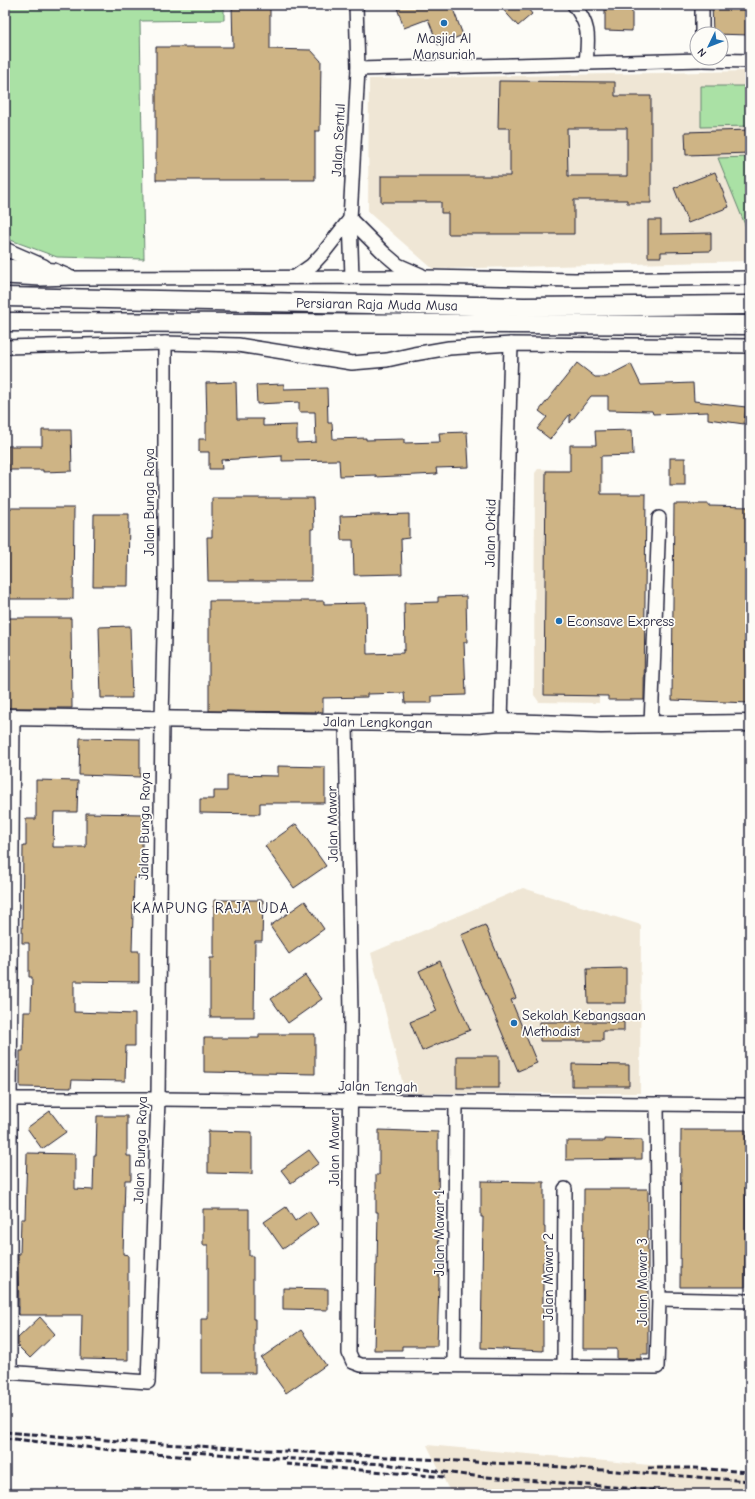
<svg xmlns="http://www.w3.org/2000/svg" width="755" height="1499" viewBox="0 0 755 1499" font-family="'Comic Neue',sans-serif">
  <rect width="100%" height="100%" fill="#fdfcf7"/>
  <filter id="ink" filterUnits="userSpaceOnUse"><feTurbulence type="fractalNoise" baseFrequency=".025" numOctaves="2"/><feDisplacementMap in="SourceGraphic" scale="8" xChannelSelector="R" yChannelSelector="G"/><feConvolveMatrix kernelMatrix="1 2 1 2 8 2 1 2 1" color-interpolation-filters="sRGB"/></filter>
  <g filter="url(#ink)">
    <g fill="#efe6d5">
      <path d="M750 71V261L433 269 368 212 369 79Z"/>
      <path d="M538 469 603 471 599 703 539 702 534 695 535 473Z"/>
      <path d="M523 888 641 925 640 1093H405L371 953Z"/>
      <path d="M427 1445 750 1474V1494H451Z"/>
    </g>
    <g fill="#aae1a5" stroke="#668270">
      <path d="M5 5H224V20L140 21 144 259 57 257 5 238Z"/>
      <path d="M701 86H750V126L701 127Z"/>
      <path d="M750 157V237L718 158Z"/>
    </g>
    <g fill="#ceb485" stroke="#22223b" fill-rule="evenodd">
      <path d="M232 5H270V49L311 50 321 61 320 131H315V180H156V47H233Z"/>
      <path d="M396 5H450L453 9 463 35 438 45 428 19 404 28Z"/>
      <path d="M499 5H525L532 14 518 26Z"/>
      <path d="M605 5H632V31L605 30Z"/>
      <path d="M712 5H750V35L713 34Z"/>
      <path d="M499 81 615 82V96H651V203H627V200H574V234H448V213H441V202H381V176H510V128H498ZM567 128H627V176H568Z"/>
      <path d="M750 130V153L686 155 685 132Z"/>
      <path d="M715 172 729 207 688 223 674 188Z"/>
      <path d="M648 220H661V234H660L711 233V251L661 252V257H648Z"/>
      <path d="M577 363 595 377H606L631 364 641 385 693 383 694 401 746 407 744 424 708 419V412L653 414 652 411 608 410V396H591L570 423V414L550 439 537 429 547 417 539 411Z"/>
      <path d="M236 382 237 419H263V426L297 425V443L316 442 315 412H299V402L257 404 256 385 284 384V389L327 388 328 423H332L333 439 366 438V440L404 439V443L440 442 439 433 467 432 469 467 436 468 437 474 376 477V475L340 476 339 460 282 461V456L221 460 222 469H209V452H199V439H206V422H207L206 383Z"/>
      <path d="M42 430H71L72 471 43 472V470H8V446H42Z"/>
      <path d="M632 430 633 455 601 456V494H646L644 700H608V696L544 695 546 471H570V445H596L595 431Z"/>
      <rect x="670" y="458" width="15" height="27"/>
      <path d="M212 498H313L314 529H311V581H208L207 537H212Z"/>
      <path d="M674 504H709V506L750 507V703L672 700Z"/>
      <path d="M5 508H74L73 599H5Z"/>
      <path d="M94 514H129L128 586H93Z"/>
      <path d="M409 514V538L401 539 402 574 354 575 353 540H341L340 516Z"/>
      <path d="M466 596 467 642H464L466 695 432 696V703H405L404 693 367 694V697L323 698V712L209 711V601H324V604L366 603 367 654 403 653V650H405L404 603 438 602V597Z"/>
      <path d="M5 618H71L72 708H5Z"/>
      <path d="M130 626 132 698H101L99 627Z"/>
      <path d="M80 738 140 739V777L79 775Z"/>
      <path d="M278 766 325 767V803H260V814L200 813V799H214V791H227V775L278 776Z"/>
      <path d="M36 780 78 781 77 812H54L53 847H86V813L143 814 141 879 134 878 133 914 132 951H139V982L74 981V1012L135 1014V1046H126L125 1081 72 1080 71 1088 20 1087V1051H23L24 1012H31L32 977H29V943H22L23 846H26V819H36Z"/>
      <path d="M296 824 326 866 294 888 265 846Z"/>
      <path d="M214 900H263L262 941H255L254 1017H210V958H214Z"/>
      <path d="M305 901 324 929 289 954 270 926Z"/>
      <path d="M485 925 516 998 511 1000 537 1063 518 1071 461 935Z"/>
      <path d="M440 961 470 1030 422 1051 410 1022 437 1011 419 971Z"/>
      <path d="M626 968V1003H588L587 969Z"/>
      <path d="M305 975 322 999 288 1023 271 999Z"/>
      <path d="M540 1022H624V1031H603V1041H540Z"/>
      <path d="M259 1034H315V1074L204 1072V1038H259Z"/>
      <rect x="457" y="1056" width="42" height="32"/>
      <path d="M572 1064 629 1065V1086H572Z"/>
      <path d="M50 1111 66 1132 42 1149 27 1128Z"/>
      <path d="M97 1116H127V1156H131V1180H125L123 1254 128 1255V1360L81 1359 82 1315H19L18 1254H20L21 1219H25L27 1153 75 1154V1189L93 1190 94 1155H96Z"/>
      <path d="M379 1130 438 1132 439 1283 437 1346H402V1350H374L376 1265H377L378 1212H376V1175H379Z"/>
      <path d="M681 1130H746L745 1287H680Z"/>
      <path d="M208 1131 252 1132V1174L208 1173Z"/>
      <path d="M605 1139 642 1140V1159L566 1160V1141H605Z"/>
      <path d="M309 1150 319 1163 291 1183 281 1170Z"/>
      <path d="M481 1181 544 1182V1227H545V1262H543V1351L481 1348 483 1217H481Z"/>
      <path d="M584 1189H648V1354H641V1359H617V1349H583Z"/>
      <path d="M286 1207 295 1221 309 1211 318 1224 283 1249 264 1222Z"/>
      <path d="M203 1209H249V1256H253V1319H255V1373H201V1319H208V1245H203Z"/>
      <path d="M283 1288 328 1289V1310L283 1309Z"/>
      <path d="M40 1317 55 1334 30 1358 18 1346V1338Z"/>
      <path d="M301 1330 326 1365 286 1393 261 1358Z"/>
    </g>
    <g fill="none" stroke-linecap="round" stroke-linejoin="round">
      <g stroke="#22223b" stroke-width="16">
        <g id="minor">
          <path d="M574 5C591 27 588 38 586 63"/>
          <path d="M702 5V34"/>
          <path d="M702 60 750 61"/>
          <path d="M358 69 702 60V58"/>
          <path d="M5 249 44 266"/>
          <path d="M5 266 54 270 68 276"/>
          <path d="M5 277 41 279 71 278 426 277 575 280 750 278"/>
          <path d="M295 277 312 265 324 252 350 219 384 253 398 265 421 275"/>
          <path d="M352 277 350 219 358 69 356 5"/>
          <path d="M5 347 165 343 238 345 352 363 387 360 414 354 449 348 511 344 750 346"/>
          <path d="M346 722 351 1014 349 1353 353 1362 361 1365 657 1367 659 1299 657 1104"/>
          <path d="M501 722 511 344"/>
          <path d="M651 725 659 518"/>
          <path d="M5 1099H158L750 1105"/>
          <path d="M659 1299 750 1301"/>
          <path d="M454 1365 456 1102"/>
          <path d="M564 1366 565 1189"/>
          <path d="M5 1372 148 1382 158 1099 162 719 165 591V343"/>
          <path d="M10 1373V1099L13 717"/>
        </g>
      </g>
      <g stroke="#22223b" stroke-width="19">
        <path id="tertiary" d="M5 717 476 724 501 722 601 725 750 723"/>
      </g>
      <g stroke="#22223b" stroke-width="21">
        <g id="secondary">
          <path d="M5 297 524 307 750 305"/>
          <path d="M5 322 750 325"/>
        </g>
      </g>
      <use href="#minor" stroke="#fdfcf7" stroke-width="13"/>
      <use href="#tertiary" stroke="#fdfcf7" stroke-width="16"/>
      <use href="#secondary" stroke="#fdfcf7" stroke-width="18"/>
      <g stroke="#22223b" stroke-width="3" stroke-dasharray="6 3" stroke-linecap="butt">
        <path d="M5 1432 145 1443 562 1467 750 1481"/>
        <path d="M5 1438 130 1452 190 1457"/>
        <path d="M182 1451 242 1456 384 1464 474 1476 700 1494"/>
        <path d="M286 1464 445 1477"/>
        <path d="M648 1468H694L750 1472"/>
        <path d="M595 1491 624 1494"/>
      </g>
    </g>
  </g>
  <g fill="#1f6fb2" stroke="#fdfcf7" stroke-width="1.5">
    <circle cx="444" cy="23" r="4"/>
    <circle cx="559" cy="621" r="4"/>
    <circle cx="514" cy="1023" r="4"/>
  </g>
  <g text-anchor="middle" stroke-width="3.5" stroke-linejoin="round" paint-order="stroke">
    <g font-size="14" fill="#22223b" stroke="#fdfcf7" text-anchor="start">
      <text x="444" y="43" text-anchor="middle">Masjid Al<tspan x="444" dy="16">Mansuriah</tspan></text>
      <text x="567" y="626">Econsave Express</text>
      <text x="522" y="1020">Sekolah Kebangsaan<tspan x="522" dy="16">Methodist</tspan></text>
    </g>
    <g font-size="14" fill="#22223b" stroke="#fdfcf7">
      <text transform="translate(338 140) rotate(-87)" y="5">Jalan Sentul</text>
      <text transform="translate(377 304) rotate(1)" y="5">Persiaran Raja Muda Musa</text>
      <text transform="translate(149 502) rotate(-90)" y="5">Jalan Bunga Raya</text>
      <text transform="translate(490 533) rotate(-89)" y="5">Jalan Orkid</text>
      <text transform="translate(378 722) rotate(1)" y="5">Jalan Lengkongan</text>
      <text transform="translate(332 824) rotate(-91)" y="5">Jalan Mawar</text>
      <text transform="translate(144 826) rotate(-89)" y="5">Jalan Bunga Raya</text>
      <text transform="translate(378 1086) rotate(1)" y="5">Jalan Tengah</text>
      <text transform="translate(334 1148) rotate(-90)" y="5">Jalan Mawar</text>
      <text transform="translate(140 1150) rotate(-88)" y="5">Jalan Bunga Raya</text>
      <text transform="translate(439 1233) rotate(-90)" y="5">Jalan Mawar 1</text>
      <text transform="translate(548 1277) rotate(-90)" y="5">Jalan Mawar 2</text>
      <text transform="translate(642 1282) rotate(-90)" y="5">Jalan Mawar 3</text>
    </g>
    <g font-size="15" letter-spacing="1" fill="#22223b" stroke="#fdfcf7">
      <text x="211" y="913">KAMPUNG RAJA UDA</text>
    </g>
  </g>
  <rect width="755" height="1499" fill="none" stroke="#fdfcf7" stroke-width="20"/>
  <rect x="10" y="10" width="735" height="1479" fill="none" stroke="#22223b" stroke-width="1.5" filter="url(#ink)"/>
  <g transform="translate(709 46) rotate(227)"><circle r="19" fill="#fdfcf7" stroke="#a5a5ac"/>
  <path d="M0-3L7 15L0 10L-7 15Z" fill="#1f6fb2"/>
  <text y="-6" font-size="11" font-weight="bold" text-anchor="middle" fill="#22223b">N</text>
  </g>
</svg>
